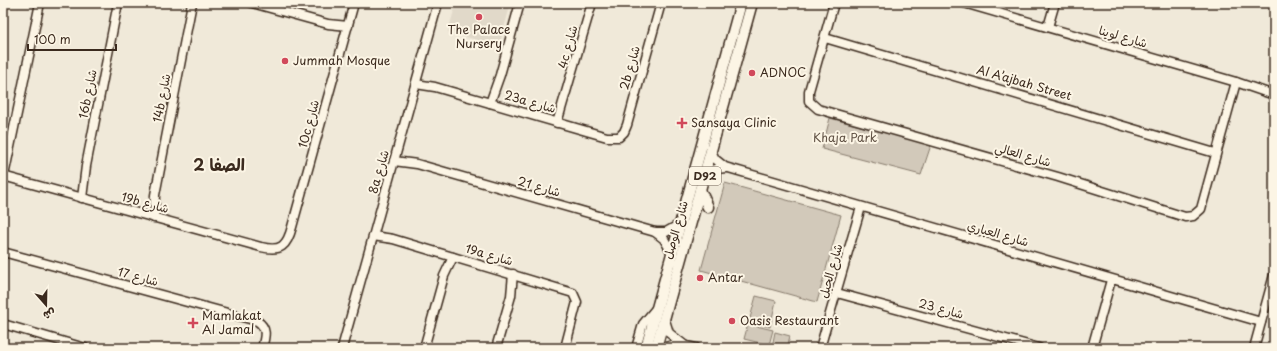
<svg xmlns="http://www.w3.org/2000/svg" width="1277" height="351" viewBox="0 0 1277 351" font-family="'Playpen Sans','Playpen Sans Arabic',sans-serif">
  <rect width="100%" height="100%" fill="#f0e9d9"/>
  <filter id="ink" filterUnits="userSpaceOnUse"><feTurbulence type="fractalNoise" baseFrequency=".025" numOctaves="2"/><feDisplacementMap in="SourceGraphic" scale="8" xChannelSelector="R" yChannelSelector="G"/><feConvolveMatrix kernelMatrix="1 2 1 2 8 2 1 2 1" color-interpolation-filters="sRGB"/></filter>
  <g filter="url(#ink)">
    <path fill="#e1d9c9" d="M456 3H511L499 46 448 32Z"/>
    <g fill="#d2c9ba" stroke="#867a6c">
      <path d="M830 118 931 145 921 175 822 149Z"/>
      <path d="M725 183 841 215 817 302 701 270Z"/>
      <path d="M756 296 776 301 770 327 749 322Z"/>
      <path d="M748 324 773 330 769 345 744 339Z"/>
      <path d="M775 332 790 336 787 348 772 347Z"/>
    </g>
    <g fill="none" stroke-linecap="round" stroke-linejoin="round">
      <g stroke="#3b2a1e" stroke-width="11">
        <g id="minor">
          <path d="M252 3 328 24 348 26"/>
          <path d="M834 3 809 91V101L818 109 1058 177 1185 217 1193 216 1201 209 1236 82"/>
          <path d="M964 3 1236 82 1274 95"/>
          <path d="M1048 27 1055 3"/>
          <path d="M825 38 1215 153"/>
          <path d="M416 84 435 87 607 137H619L624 132 627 125 661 3"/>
          <path d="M490 103 500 75 520 3"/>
          <path d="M557 123 592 3"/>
          <path d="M711 151 715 159 725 167 1261 322"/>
          <path d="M394 161 417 164 655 232H666L680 224"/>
          <path d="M705 174 716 169 726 168"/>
          <path d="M3 176 261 247C281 252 287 246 292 227L354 3"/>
          <path d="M4 176 40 3"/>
          <path d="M82 198 86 166 118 3"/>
          <path d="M154 218 155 195 192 3"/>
          <path d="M655 232 664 239 672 253"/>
          <path d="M373 236 393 239 573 293 577 302 565 348"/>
          <path d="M3 252 257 321C268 328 265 337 262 348"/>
          <path d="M837 293 1039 348"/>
          <path d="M665 320 669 333 683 344"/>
          <path d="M3 324 85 348"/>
          <path d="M342 348 438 3"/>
          <path d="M424 348 444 276 453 257"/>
          <path d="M496 348 511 296 513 274"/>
          <path d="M636 348 643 324 658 306"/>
          <path d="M661 348 677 344 696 348"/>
          <path d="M820 348 861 207"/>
          <path d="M1092 348 1111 280"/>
          <path d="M1254 348 1274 275"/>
        </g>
      </g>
      <g stroke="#3b2a1e" stroke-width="13">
        <g id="major">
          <path d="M700 190 708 207"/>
          <path d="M646 348 741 3"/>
          <path d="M656 348 752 3"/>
        </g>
      </g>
      <use href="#minor" stroke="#fcf5e5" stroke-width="8"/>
      <use href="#major" stroke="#fcf5e5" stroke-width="10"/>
    </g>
  </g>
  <g fill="#d1495b" stroke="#fcf5e5" stroke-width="1.5">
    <circle cx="479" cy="17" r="4"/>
    <circle cx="285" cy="61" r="4"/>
    <circle cx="752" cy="73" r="4"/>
    <path d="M680 117h4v4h4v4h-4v4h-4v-4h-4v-4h4z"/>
    <circle cx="700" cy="278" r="4"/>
    <circle cx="732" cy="321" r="4"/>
    <path d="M191 317h4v4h4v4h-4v4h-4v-4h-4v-4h4z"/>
  </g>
  <g text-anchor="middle" stroke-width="4" stroke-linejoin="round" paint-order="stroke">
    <rect fill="#fcf5e5" stroke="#75675a" stroke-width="1" x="689" y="167" width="32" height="18" rx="3"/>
    <g font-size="11" font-weight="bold" fill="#3b2a1e">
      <text x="705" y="180">D92</text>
    </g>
    <g font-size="12" fill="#3b2a1e" stroke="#fcf5e5" text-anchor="start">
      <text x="479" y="34" text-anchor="middle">The Palace<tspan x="479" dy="14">Nursery</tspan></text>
      <text x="293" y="65">Jummah Mosque</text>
      <text x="760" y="77">ADNOC</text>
      <text x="691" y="127">Sansaya Clinic</text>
      <text x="708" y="282">Antar</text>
      <text x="202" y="320">Mamlakat<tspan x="202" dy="14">Al Jamal</tspan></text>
      <text x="740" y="325">Oasis Restaurant</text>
    </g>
    <g font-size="12" fill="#3b2a1e" stroke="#fcf5e5">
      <text transform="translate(1123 37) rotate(16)" y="4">شارع لوينا</text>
      <text transform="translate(568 47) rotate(-75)" y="4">4c شارع</text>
      <text transform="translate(630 68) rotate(-74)" y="4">2b شارع</text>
      <text transform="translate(1024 83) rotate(16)" y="4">Al A’ajbah Street</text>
      <text transform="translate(88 94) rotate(-79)" y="4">16b شارع</text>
      <text transform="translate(162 98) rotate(-79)" y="4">14b شارع</text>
      <text transform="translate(530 102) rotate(16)" y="4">23a شارع</text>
      <text transform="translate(309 124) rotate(-75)" y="4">10c شارع</text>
      <text transform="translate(1023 155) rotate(16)" y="4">شارع العالي</text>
      <text transform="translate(379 172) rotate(-74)" y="4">8a شارع</text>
      <text transform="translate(539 187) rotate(16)" y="4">شارع 21</text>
      <text transform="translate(145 203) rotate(15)" y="4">19b شارع</text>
      <text transform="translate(676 230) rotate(-74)" y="4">شارع الوصل</text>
      <text transform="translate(998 234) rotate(16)" y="4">شارع العباري</text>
      <text transform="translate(489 255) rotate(16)" y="4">19a شارع</text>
      <text transform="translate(831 271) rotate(-74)" y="4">شارع الحبل</text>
      <text transform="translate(138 277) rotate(15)" y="4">شارع 17</text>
      <text transform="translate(941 309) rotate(15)" y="4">شارع 23</text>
    </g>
    <g font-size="12" fill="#615245" stroke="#fcf5e5">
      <text x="845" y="142">Khaja Park</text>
    </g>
    <g font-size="16" font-weight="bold" fill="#3b2a1e" stroke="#fcf5e5">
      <text x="219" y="171">الصفا 2</text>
    </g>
  </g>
  <rect width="1277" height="351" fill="none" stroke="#fcf5e5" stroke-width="16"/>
  <rect x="8" y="8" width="1261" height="335" fill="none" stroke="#3b2a1e" stroke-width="1.5" filter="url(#ink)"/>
  <g transform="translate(46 305) rotate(160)" stroke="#fcf5e5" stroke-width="3" paint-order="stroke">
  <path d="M0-3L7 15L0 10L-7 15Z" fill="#3b2a1e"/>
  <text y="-6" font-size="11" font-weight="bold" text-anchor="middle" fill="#3b2a1e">ش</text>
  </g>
  <path d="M28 44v6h88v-6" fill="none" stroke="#3b2a1e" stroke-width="2"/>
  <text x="34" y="44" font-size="12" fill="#3b2a1e" stroke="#fcf5e5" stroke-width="3" paint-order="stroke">100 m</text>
</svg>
